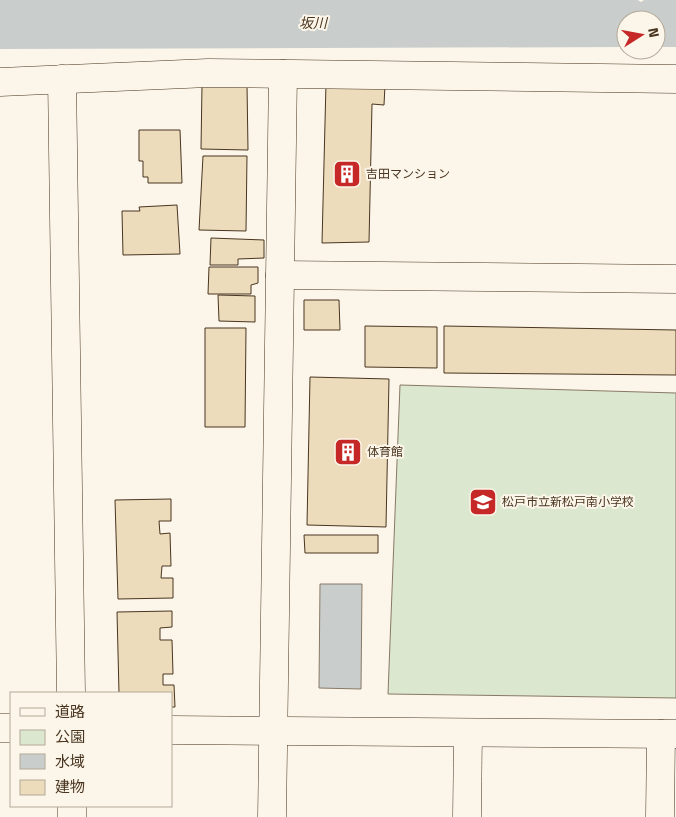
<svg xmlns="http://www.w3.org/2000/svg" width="676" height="817" viewBox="0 0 676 817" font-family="'Titillium Web','Noto Sans JP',sans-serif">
  <rect width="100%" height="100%" fill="#fbf6e9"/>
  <path fill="#dce7d0" stroke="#887966" d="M400 385 676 393V698L388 694Z"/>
  <path fill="#c9cecd" stroke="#887966" d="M320 584H362L361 689 319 688Z"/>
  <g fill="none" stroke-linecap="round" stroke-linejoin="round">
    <g stroke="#c9cecd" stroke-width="50">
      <path d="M656 22H676"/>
      <path d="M0 24 626 22"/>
    </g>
  </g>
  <g fill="#ecdcbc" stroke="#4a3520">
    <path d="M326 83 385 85 384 105 372 104 369 242 322 243Z"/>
    <path d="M202 85H247L248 150 201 149Z"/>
    <path d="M139 130H180L182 183H148V177H143V161H139Z"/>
    <path d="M203 156H247L246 231 199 230Z"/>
    <path d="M177 205 180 254 123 255 122 211H140L139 207Z"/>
    <path d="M211 238 264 240V258L238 259V265H210Z"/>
    <path d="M209 267H258V283L251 285V294H208Z"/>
    <path d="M218 295 255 296V322L219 321Z"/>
    <path d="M304 300H339L340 330H304Z"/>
    <path d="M365 326 437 327V368L365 367Z"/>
    <path d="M444 326 676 330V375L444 373Z"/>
    <path d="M205 328H246L245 427H205Z"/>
    <path d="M310 377 389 379 386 527 307 525Z"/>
    <path d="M171 499V521H159L160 534 170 533 171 566H162L161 578H173V598L118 599 115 500Z"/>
    <path d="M304 535H378V553H305Z"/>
    <path d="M172 611V627L160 628V640H172L173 674H163V685H174L175 707H171V693H119L117 612Z"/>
  </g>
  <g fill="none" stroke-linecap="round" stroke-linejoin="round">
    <g stroke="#4a3520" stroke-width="29">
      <g id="minor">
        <path d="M62 79 71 693"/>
        <path d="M0 82 208 73 676 79"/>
        <path d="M280 275 676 279"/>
        <path d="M0 728H11"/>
        <path d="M171 730 676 734"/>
        <path d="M72 806V817"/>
        <path d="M272 817 283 74"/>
        <path d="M467 817 468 733"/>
        <path d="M660 817 661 734"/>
      </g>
    </g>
    <use href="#minor" stroke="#fbf6e9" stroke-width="28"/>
  </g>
  <defs>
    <g id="building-square" transform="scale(1.4375)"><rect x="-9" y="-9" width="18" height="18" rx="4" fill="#c62828" stroke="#fbf6e9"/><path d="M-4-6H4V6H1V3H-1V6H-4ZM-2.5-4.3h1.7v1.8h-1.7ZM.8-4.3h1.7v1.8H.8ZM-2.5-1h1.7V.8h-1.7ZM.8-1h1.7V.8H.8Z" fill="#fff"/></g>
    <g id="school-square" transform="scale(1.4375)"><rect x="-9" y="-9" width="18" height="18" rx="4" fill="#c62828" stroke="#fbf6e9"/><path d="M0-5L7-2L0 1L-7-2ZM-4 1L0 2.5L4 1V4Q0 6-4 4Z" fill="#fff"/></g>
  </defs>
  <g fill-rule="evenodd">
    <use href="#building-square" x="347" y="174"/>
    <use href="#building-square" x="348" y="452"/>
    <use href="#school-square" x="483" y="502"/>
  </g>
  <g text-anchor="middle" stroke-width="4" stroke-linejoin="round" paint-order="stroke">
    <g font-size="12" fill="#4a3520" stroke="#fbf6e9" text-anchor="start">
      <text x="366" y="178">吉田マンション</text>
      <text x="367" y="456">体育館</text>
      <text x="502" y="506">松戸市立新松戸南小学校</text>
    </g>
    <g font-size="14" font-style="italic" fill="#4a3520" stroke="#fbf6e9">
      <text x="313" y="28">坂川</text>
    </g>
  </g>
  <rect x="10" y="692" width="162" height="115" fill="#fbf6e9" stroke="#b4a999"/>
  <rect x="20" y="708" width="25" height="8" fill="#fbf6e9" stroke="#b4a999"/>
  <text x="55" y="717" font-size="15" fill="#4a3520">道路</text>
  <rect x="20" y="730" width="25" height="15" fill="#dce7d0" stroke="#b4a999"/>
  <text x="55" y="742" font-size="15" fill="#4a3520">公園</text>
  <rect x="20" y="754" width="25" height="15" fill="#c9cecd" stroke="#b4a999"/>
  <text x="55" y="767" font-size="15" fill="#4a3520">水域</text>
  <rect x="20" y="780" width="25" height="15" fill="#ecdcbc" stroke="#b4a999"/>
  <text x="55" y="792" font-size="15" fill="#4a3520">建物</text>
  <g transform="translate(641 35) rotate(79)"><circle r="24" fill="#fbf6e9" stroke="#b4a999"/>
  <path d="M0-4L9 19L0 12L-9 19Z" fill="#c62828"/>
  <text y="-8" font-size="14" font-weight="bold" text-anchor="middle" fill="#4a3520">N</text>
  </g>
</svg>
